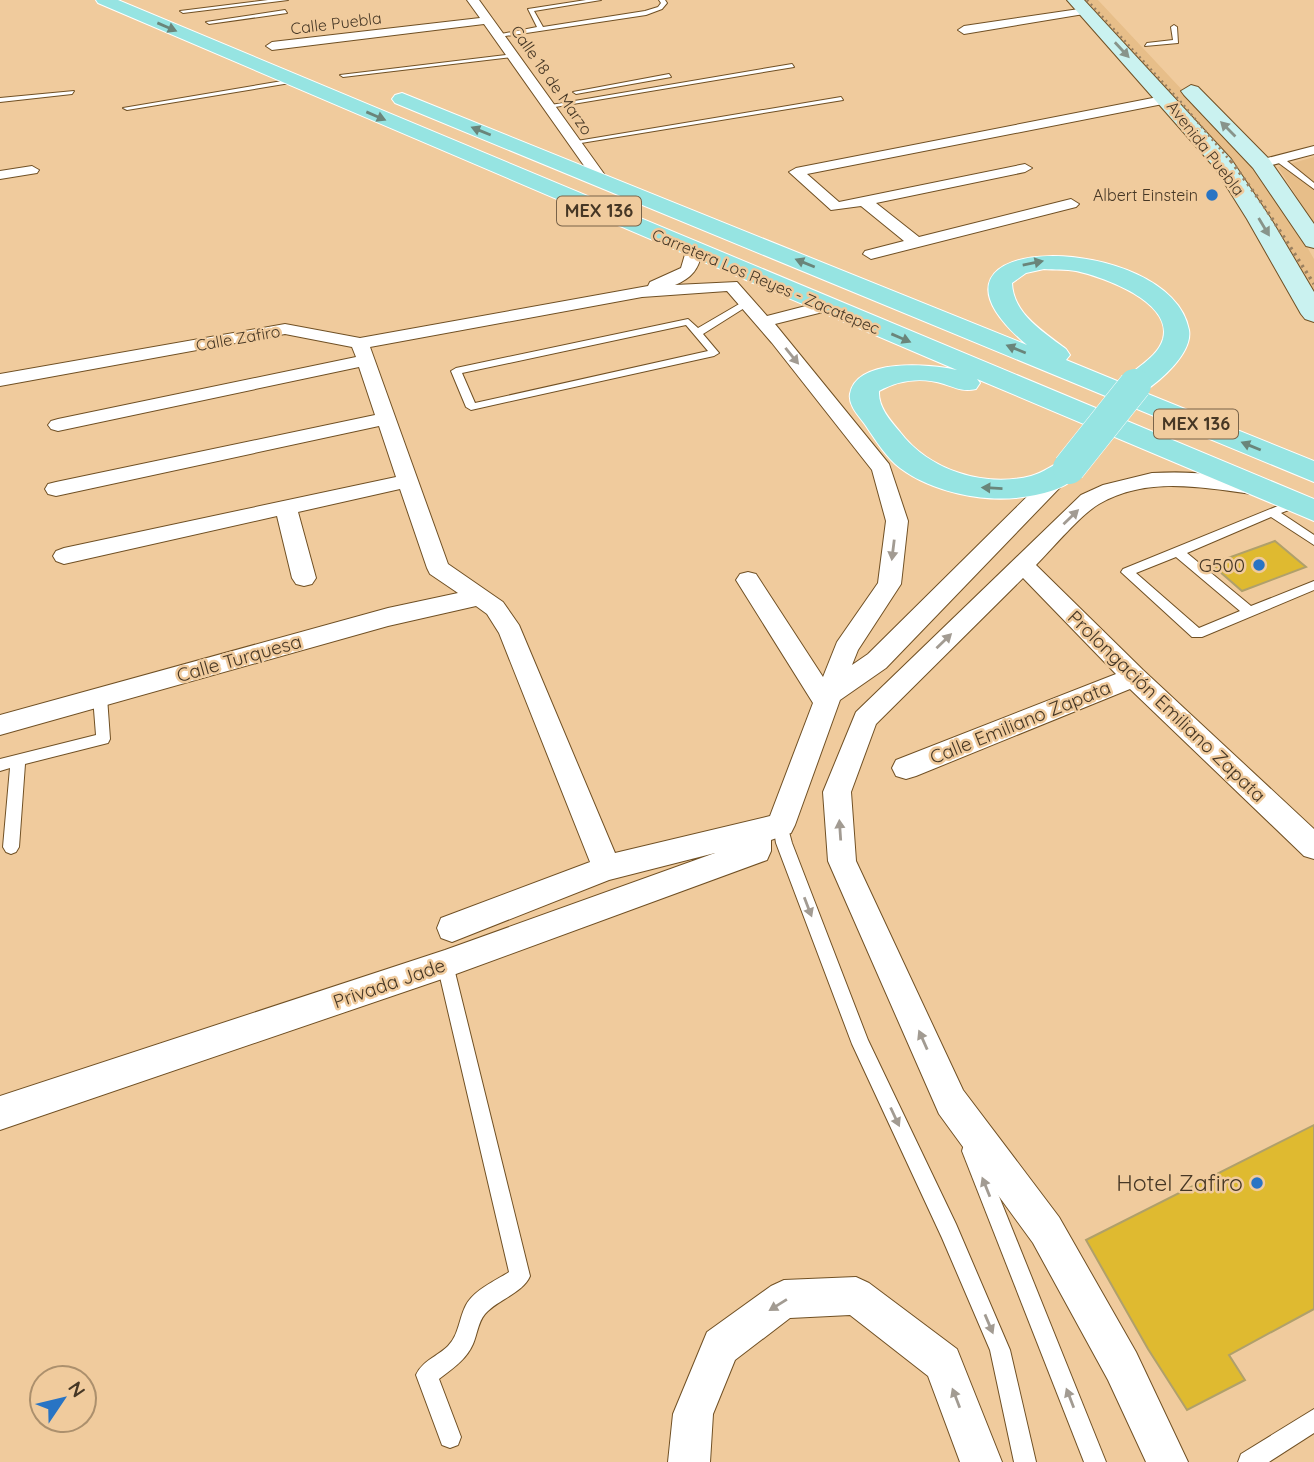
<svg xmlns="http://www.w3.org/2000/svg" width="1314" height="1462" viewBox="0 0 1314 1462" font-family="Quicksand,sans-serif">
  <rect width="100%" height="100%" fill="#f0cb9d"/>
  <g fill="#e7be89">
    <path d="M1083 0H1098L1243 155 1298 231 1314 259V290L1279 231 1238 174 1161 84Z"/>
    <path d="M1314 157V224L1278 167Z"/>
  </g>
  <g fill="#dfba30" stroke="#b0a06b" stroke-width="2">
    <path d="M1275 541 1306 567 1242 591 1211 564Z"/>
    <path d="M1314 1125V1309L1229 1355 1245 1380 1187 1410 1148 1349 1086 1240Z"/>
  </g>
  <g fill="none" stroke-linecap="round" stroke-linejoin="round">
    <g stroke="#705024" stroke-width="2">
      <g id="lane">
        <path d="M268 0H288L183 13 180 11Z"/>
        <path d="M586 0H601L534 11 543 27 645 11 658 7 661 3 659 0H665L667 3 662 9 646 15 499 37 496 35 537 27 528 9Z"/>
        <path d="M285 10 287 13 209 24 206 22Z"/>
        <path d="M1174 25 1177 27 1178 43 1145 46 1147 43 1173 40 1171 27Z"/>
        <path d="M514 54 512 57 343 77 340 75Z"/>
        <path d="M792 64 794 67 549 108 545 106Z"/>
        <path d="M669 74 671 77 576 94 573 92Z"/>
        <path d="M294 79 296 82 127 110 123 108Z"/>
        <path d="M74 91 72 94 0 102V98Z"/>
        <path d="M841 97 843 100 575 144 571 142Z"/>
        <path d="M1276 157H1282L1314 183V189L1276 161Z"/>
        <path d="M746 300 751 303 749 305 703 334 719 353 714 356 471 410 466 407 451 371 456 368 688 319 698 328ZM686 325 708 351 475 403 462 373Z"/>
        <path d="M1295 499 1301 503 1299 506 1281 513 1314 535V545L1271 517 1187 553 1251 606 1314 581V590L1202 637H1192L1121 572 1123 569ZM1176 557 1240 611 1199 628 1136 573Z"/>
        <path d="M100 692 107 697 110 739 108 743 25 764 19 847 16 852 11 854 6 852 3 847 10 768 0 771V759L96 735 93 697Z"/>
        <path d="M781 819 786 821 792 843 868 1040 956 1224 1010 1350 1036 1462H1014L990 1350 942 1238 852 1044 776 843 773 825 776 821Z"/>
        <path d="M445 956 451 959 453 964 530 1276C523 1293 497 1300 485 1314 478 1322 477 1335 473 1344 466 1360 452 1369 439 1379L461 1437 458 1445 450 1448 442 1445 416 1375C422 1361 438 1356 448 1346 459 1335 459 1318 466 1305 474 1290 495 1281 509 1272L437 964 439 959Z"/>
        <path d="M971 1142 978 1144 1106 1462H1084L962 1151 964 1144Z"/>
        <path d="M1314 1409V1433L1269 1462H1238L1241 1454Z"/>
      </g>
    </g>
    <g stroke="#705024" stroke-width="2">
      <g id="street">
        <path d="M467 0H479L492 18 607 178 609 181 607 184H597L484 24 272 50 266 46 272 42 480 18Z"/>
        <path d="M1086 8 1090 9V13L964 34 958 30 964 26Z"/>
        <path d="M1168 95 1175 99 1173 102 807 174 839 202 1025 164 1032 168 1025 172 876 203 919 237 1071 199 1079 204 1076 207 871 259 863 254 865 251 904 241 861 206 831 210 789 172 796 168Z"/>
        <path d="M1314 146V154L1261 168 1254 164 1256 161Z"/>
        <path d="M32 166 39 170 37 173 0 179V171Z"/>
        <path d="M694 246 702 251C699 269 692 278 675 285L737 282 767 316 825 301 834 306 831 310 775 324 889 464 908 521 901 584 858 650 852 665 868 654 1052 472H1066L1070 477 886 668 840 700 795 825 791 833 771 840V851L767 860 445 978 0 1130V1096L445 950 715 853 609 880 452 942 441 938 437 928 441 918 590 862 499 633 487 614 476 606 388 626 0 735V715L388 608 458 593 430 574 427 568 400 489 298 512 316 578 312 584 304 586 296 584 292 578 277 516 64 564 56 561 53 556 56 551 64 548 396 477 379 426 56 496 48 494 45 489 48 484 56 482 375 415 359 367 58 431 51 429 48 425 51 421 58 419 356 357 352 347 285 334 0 386V374L285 324 360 338 648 286 650 282 681 268 686 251ZM727 291 772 343 872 470 886 521 878 583 837 642 823 677 756 574 748 572 740 574 736 580 813 703 770 816 615 853 519 625 503 602 448 564 370 347 642 297Z"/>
        <path d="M1152 473C1189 471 1230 474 1267 483L1270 488 1267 493 1259 495C1206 488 1148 475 1099 504 1080 515 1053 548 1036 565L1143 670 1314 829V859L1304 856 1130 689 916 776 906 779 896 776 892 768 896 760 1116 674 1023 578 876 724 851 792 856 861 963 1090 1059 1217 1136 1352 1188 1462H1146L1108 1380 1033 1243 939 1114 828 861 823 792 856 712 1081 495 1103 485Z"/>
        <path d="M856 1277 869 1283 957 1349 1002 1462H960L928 1376 850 1315 790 1318 735 1360 713 1414 710 1462H668L673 1414 707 1332 771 1286 784 1280Z"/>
      </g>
    </g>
    <g stroke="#705024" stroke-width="2">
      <g id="secondary">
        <path d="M1067 0H1084L1231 159 1271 219 1314 292V322L1305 319 1301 314 1247 219 1215 168Z"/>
        <path d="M1191 85 1198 87 1269 159 1314 224V248L1306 246 1253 168 1184 95 1181 91Z"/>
      </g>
    </g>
    <g stroke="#fff" stroke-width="2">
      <g id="primary">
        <path d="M96 0H118L1314 499V521L977 379 980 383 976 389C963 392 956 388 944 384 922 377 899 380 879 391 878 407 890 420 900 432 929 470 984 488 1031 476 1050 471 1059 456 1080 461L1084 468C1071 488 1045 494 1023 497 984 503 932 492 900 468 886 457 876 441 866 426 860 417 848 406 850 394 856 357 932 364 957 370L98 3Z"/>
        <path d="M402 93 1027 345C887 226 1172 232 1189 330 1193 353 1160 381 1143 392L1314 461V482L395 103 392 99 395 95ZM1044 269C1054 270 1066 269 1076 271 1104 277 1173 302 1163 339 1157 359 1133 368 1122 383L1066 360 1070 355 1066 349C1044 332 1013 314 1012 283L1026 273Z"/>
      </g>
    </g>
    <use href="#lane" fill="#fff" fill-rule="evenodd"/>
    <use href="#street" fill="#fff" fill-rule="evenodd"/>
    <use href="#secondary" fill="#caf2f0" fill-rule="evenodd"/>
    <use href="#primary" fill="#96e4e2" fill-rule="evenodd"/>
    <path stroke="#9b8161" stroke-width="2.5" stroke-dasharray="2 3.5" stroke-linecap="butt" d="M1087 0 1180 101 1232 163"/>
    <path stroke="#9b8161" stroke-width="3.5" stroke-dasharray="2.5 4.5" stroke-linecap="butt" d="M1231 161 1264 206 1314 284"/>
    <g stroke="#fff" stroke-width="33" stroke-linecap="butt">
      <path id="primary-bridge" d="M1069 468 1135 385"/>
    </g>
    <use href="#primary-bridge" stroke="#96e4e2" stroke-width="32"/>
  </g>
  <defs><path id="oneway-solid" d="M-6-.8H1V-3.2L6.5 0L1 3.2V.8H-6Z" transform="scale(1.75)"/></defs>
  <g fill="#6a857a">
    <use href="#oneway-solid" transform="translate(167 27) rotate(23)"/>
    <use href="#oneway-solid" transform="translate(376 116) rotate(23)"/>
    <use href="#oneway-solid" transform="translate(481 131) rotate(-158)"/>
    <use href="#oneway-solid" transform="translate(805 263) rotate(-158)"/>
    <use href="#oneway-solid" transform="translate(1033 263) rotate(-11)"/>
    <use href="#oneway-solid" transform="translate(901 338) rotate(23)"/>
    <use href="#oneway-solid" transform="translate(1016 349) rotate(-158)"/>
    <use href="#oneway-solid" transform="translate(1251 446) rotate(-158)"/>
    <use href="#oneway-solid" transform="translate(992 488) rotate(-177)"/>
  </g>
  <g fill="#88948a">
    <use href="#oneway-solid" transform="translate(1122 50) rotate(47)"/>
    <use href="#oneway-solid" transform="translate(1228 129) rotate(-135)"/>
    <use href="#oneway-solid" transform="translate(1264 227) rotate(59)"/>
  </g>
  <g fill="#a29b92">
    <use href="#oneway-solid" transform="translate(792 356) rotate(51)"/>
    <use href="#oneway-solid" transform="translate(1071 517) rotate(-44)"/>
    <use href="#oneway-solid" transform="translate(893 550) rotate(97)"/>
    <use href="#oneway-solid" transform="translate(944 641) rotate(-44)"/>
    <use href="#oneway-solid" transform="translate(840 830) rotate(-94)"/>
    <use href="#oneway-solid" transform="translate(808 907) rotate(69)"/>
    <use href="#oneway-solid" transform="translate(923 1040) rotate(-114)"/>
    <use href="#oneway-solid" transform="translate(895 1117) rotate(65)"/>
    <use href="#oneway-solid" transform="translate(986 1187) rotate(-112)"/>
    <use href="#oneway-solid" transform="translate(778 1305) rotate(148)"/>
    <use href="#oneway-solid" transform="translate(989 1324) rotate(67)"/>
    <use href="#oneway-solid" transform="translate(956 1398) rotate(-111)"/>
    <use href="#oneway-solid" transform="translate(1070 1398) rotate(-111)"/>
  </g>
  <g fill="#2874c4" stroke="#f0cb9d" stroke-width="2.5">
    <circle cx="1212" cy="195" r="7"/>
    <circle cx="1259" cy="565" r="7"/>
    <circle cx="1257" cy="1183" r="7"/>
  </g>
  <g text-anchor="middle" stroke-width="5" stroke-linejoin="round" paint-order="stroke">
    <g font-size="16" fill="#463725" stroke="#f0cb9d">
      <text transform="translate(336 23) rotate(-7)" y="6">Calle Puebla</text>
      <text transform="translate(552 80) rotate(55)" y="6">Calle 18 de Marzo</text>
      <text transform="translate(1206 148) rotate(52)" y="6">Avenida Puebla</text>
      <text transform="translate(766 281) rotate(23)" y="6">Carretera Los Reyes - Zacatepec</text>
      <text transform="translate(238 338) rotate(-10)" y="6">Calle Zafiro</text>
    </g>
    <g font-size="16" fill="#463725" stroke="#f0cb9d" text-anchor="end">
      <text x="1198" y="201">Albert Einstein</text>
    </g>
    <g fill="#f0cb9d" stroke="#796349" stroke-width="2">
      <rect x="557" y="196.5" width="84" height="29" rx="5"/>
      <rect x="1154" y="409.5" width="84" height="29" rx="5"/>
    </g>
    <g font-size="18" font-weight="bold" fill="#463725">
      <text x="599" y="217">MEX 136</text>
      <text x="1196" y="430">MEX 136</text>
    </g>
    <g font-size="19" fill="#463725" stroke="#f0cb9d" text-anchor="end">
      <text x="1245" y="572">G500</text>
    </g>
    <g font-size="19" fill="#463725" stroke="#f0cb9d">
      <text transform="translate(239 658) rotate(-16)" y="7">Calle Turquesa</text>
      <text transform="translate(1167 706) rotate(44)" y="7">Prolongación Emiliano Zapata</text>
      <text transform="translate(1020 722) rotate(-22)" y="7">Calle Emiliano Zapata</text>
      <text transform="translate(389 983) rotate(-19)" y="7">Privada Jade</text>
    </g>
    <g font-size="23" fill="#463725" stroke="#f0cb9d" text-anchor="end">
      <text x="1243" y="1191">Hotel Zafiro</text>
    </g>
  </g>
  <g transform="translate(63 1399) rotate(55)"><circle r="33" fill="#f0cb9d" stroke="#ac906d" stroke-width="2"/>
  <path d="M0-5L12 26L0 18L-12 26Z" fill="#2874c4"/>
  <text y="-10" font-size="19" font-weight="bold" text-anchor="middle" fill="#463725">N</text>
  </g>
</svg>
